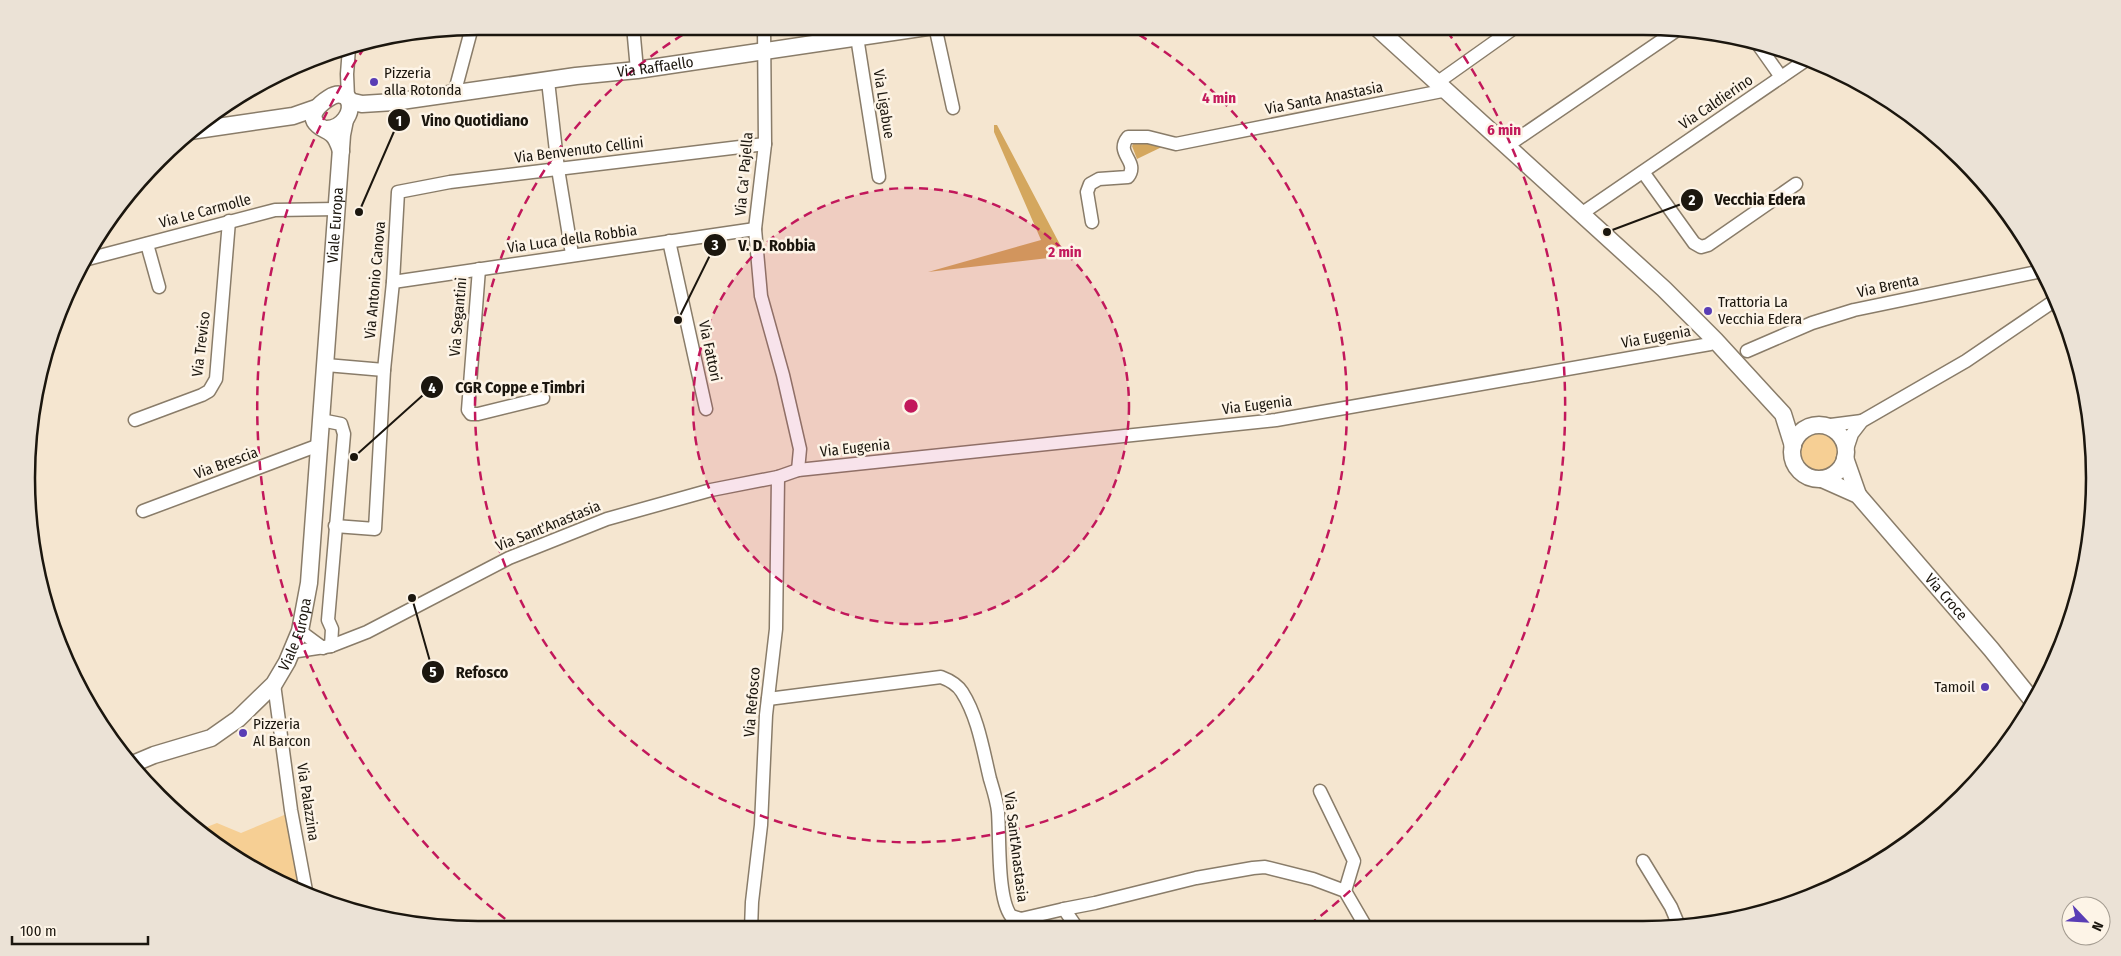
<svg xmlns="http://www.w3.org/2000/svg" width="2121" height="956" viewBox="0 0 2121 956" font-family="'Fira Sans Condensed',sans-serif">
  <rect width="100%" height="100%" fill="#f5e6d0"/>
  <g fill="#f6cf94">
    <circle cx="1819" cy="451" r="21"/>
    <path d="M289 813 292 852 301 893 199 830 217 823 241 833Z"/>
  </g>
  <g fill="#d4a75e">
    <path d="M994 125H997L1066 256 928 272 1041 240 994 132Z"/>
    <path d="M1136 140 1168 144 1137 159 1132 146Z"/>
  </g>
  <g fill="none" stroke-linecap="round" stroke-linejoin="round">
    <g stroke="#897c69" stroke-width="15">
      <g id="minor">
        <path d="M633 26 637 70"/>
        <path d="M764 26 765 144 755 229 761 296 783 375 800 449 798 470"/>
        <path d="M935 26 953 108"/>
        <path d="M857 37 879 177"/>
        <path d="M1757 43 1781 77"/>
        <path d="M548 81 558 169 572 254"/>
        <path d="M1438 82 1517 26"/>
        <path d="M457 93 456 87 472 27"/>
        <path d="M348 98 347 74 349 48"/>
        <path d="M1507 146 1677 30"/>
        <path d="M1643 172 1694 243 1701 247 1708 245 1796 184"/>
        <path d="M1581 214 1809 58"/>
        <path d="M1092 222 1087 192 1090 184 1099 179 1128 177C1140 161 1114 154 1128 137H1148L1176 144 1447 90"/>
        <path d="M669 241 706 409"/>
        <path d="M147 244 159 287"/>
        <path d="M84 260 275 210 337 209"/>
        <path d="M479 269 468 410 471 414H478L543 398"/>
        <path d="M393 282 755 229"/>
        <path d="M1747 351 1812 323 1854 310 2042 271"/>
        <path d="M326 365 384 370"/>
        <path d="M135 420 202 395 209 391 216 379 229 221"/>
        <path d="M321 420 341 424 344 434 328 620 332 629 331 646"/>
        <path d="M1823 426 1862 421"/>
        <path d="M1846 452 1852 434 1862 421 1966 361 2057 299"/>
        <path d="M143 511 319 445"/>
        <path d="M335 526 375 529 384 370 393 282 398 192 450 182 765 144"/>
        <path d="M300 631 323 648"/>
        <path d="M291 652 331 646 367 632 509 558 607 519 711 490 778 477 798 470 1276 420 1710 344 1715 340"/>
        <path d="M274 684 291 810 307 896"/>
        <path d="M768 699 941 677C949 680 957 684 962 692 978 717 983 750 990 779 993 789 997 801 998 812 1000 837 997 898 1011 916L1021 919 1064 909 1077 928"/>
        <path d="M1320 791 1354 861 1345 891"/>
        <path d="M1643 861 1671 907 1679 926"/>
        <path d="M1064 909 1095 903 1196 878 1253 868 1265 867 1313 879 1345 891 1366 927"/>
        <path d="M751 929 752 902 761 825 766 715 776 629 778 477"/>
      </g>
    </g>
    <g stroke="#897c69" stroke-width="19">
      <g id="major">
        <path d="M1375 26 1664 289 1715 340 1783 414 1793 446"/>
        <path id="s1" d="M349 101 362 104 394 102 576 76 637 70 934 26"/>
        <path d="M325 129C341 130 355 113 348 98 341 94 337 93 329 98 321 103 306 115 318 125 322 129 328 130 332 134 337 138 339 145 341 151"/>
        <path d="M190 131 293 116 316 108"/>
        <circle cx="1819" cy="452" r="27"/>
        <path d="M1845 458 1858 495"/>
        <path id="s2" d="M1822 479 1858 495 1991 649 2032 700"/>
        <path id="s3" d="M135 763 154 755 211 738 238 719 274 684 287 662 300 631 309 583 342 135 345 120"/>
      </g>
    </g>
    <use href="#minor" stroke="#fff" stroke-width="12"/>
    <use href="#major" stroke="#fff" stroke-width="16"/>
  </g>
  <circle cx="911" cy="406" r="218" fill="#c2185b" fill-opacity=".12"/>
  <g fill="none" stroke="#c2185b" stroke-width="2.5" stroke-dasharray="9 6">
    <circle cx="911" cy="406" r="218"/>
    <path d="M1126 27A436 436 0 1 1 696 27"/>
    <path d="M517 928A654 654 0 0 1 366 45M1447 31A654 654 0 0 1 1309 925"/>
  </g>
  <g fill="#593db5" stroke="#fdf4e7" stroke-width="2">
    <circle cx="374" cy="82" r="5"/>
    <circle cx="1708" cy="311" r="5"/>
    <circle cx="1985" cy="687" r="5"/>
    <circle cx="243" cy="733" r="5"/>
  </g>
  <g text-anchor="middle" stroke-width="5" stroke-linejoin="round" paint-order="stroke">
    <g font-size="15" fill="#1b160e" stroke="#fdf4e7">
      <text dy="5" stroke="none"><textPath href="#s1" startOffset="309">Via Raffaello</textPath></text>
      <text transform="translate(1324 98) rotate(-11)" y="5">Via Santa Anastasia</text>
      <text transform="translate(1716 102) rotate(-34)" y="5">Via Caldierino</text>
      <text transform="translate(884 104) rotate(81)" y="5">Via Ligabue</text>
      <text transform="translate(579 150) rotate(-7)" y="5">Via Benvenuto Cellini</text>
      <text transform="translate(744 174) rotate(-85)" y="5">Via Ca' Pajella</text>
      <text transform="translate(205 211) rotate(-15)" y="5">Via Le Carmolle</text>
      <text dy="5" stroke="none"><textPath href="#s3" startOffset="630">Viale Europa</textPath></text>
      <text transform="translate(572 239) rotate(-8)" y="5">Via Luca della Robbia</text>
      <text transform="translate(375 280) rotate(-85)" y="5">Via Antonio Canova</text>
      <text transform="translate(1888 286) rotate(-12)" y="5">Via Brenta</text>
      <text transform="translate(458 317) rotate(-85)" y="5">Via Segantini</text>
      <text transform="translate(1656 337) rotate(-10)" y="5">Via Eugenia</text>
      <text transform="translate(201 344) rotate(-83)" y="5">Via Treviso</text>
      <text transform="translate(710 351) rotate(78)" y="5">Via Fattori</text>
      <text transform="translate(1257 405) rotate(-7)" y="5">Via Eugenia</text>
      <text transform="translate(855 448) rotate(-6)" y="5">Via Eugenia</text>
      <text transform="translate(226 463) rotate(-20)" y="5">Via Brescia</text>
      <text transform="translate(548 526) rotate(-22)" y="5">Via Sant'Anastasia</text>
      <text dy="5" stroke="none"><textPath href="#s2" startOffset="174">Via Croce</textPath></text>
      <text dy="5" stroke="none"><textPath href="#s3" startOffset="218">Viale Europa</textPath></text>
      <text transform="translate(752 702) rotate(-85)" y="5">Via Refosco</text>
      <text transform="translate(308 802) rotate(81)" y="5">Via Palazzina</text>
      <text transform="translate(1016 847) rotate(83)" y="5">Via Sant'Anastasia</text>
    </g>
    <g font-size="15" fill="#1b160e" stroke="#fdf4e7" text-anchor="start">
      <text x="384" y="78">Pizzeria<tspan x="384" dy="17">alla Rotonda</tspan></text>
      <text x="1718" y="307">Trattoria La<tspan x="1718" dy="17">Vecchia Edera</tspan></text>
      <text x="1975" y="692" text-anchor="end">Tamoil</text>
      <text x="253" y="729">Pizzeria<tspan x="253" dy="17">Al Barcon</tspan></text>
    </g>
  </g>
  <path d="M0 0H2121V956H0ZM478 35H1643A443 443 0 0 1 2086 478V478A443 443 0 0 1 1643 921H478A443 443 0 0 1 35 478V478A443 443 0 0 1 478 35Z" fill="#ebe2d6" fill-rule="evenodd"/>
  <path fill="none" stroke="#1b160e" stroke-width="2.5" d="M478 35H1643A443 443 0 0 1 2086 478V478A443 443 0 0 1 1643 921H478A443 443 0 0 1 35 478V478A443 443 0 0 1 478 35Z"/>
  <circle cx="911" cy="406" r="8" fill="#c2185b" stroke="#fdf4e7" stroke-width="2.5"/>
  <g font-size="15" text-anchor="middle" font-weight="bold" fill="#c2185b" stroke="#fdf4e7" stroke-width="5" stroke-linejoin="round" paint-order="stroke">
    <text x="1219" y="103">4 min</text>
    <text x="1504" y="135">6 min</text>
    <text x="1065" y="257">2 min</text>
  </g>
  <path fill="none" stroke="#1b160e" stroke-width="2" d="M359 212L399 120M1607 232L1692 200M678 320L715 245M354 457L432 387M412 598L433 672"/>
  <g fill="#1b160e" stroke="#fdf4e7" stroke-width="2">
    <circle cx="359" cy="212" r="5"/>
    <circle cx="1607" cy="232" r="5"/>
    <circle cx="678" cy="320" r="5"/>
    <circle cx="354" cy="457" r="5"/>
    <circle cx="412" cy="598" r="5"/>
    <circle cx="399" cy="120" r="12"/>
    <circle cx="1692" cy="200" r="12"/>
    <circle cx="715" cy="245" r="12"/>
    <circle cx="432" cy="387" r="12"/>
    <circle cx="433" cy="672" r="12"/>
  </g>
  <g font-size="15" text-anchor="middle" font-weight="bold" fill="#fff">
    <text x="399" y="126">1</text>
    <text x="1692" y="205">2</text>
    <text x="715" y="250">3</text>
    <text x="432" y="393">4</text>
    <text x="433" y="677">5</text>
  </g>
  <g font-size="16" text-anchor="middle" font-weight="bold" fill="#1b160e" stroke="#fdf4e7" stroke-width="5" stroke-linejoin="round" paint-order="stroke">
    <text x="475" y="126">Vino Quotidiano</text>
    <text x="1760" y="205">Vecchia Edera</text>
    <text x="777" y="251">V. D. Robbia</text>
    <text x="520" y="393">CGR Coppe e Timbri</text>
    <text x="482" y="678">Refosco</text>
  </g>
  <g transform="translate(2086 921) rotate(115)"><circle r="24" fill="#fdf4e7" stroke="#a39b90"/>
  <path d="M0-4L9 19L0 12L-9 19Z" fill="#593db5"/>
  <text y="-8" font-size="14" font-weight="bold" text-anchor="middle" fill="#1b160e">N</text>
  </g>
  <path d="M12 936v8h136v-8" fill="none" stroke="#1b160e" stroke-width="2.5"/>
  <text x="20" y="936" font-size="15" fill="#1b160e" stroke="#fdf4e7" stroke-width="4" paint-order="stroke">100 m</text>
</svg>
